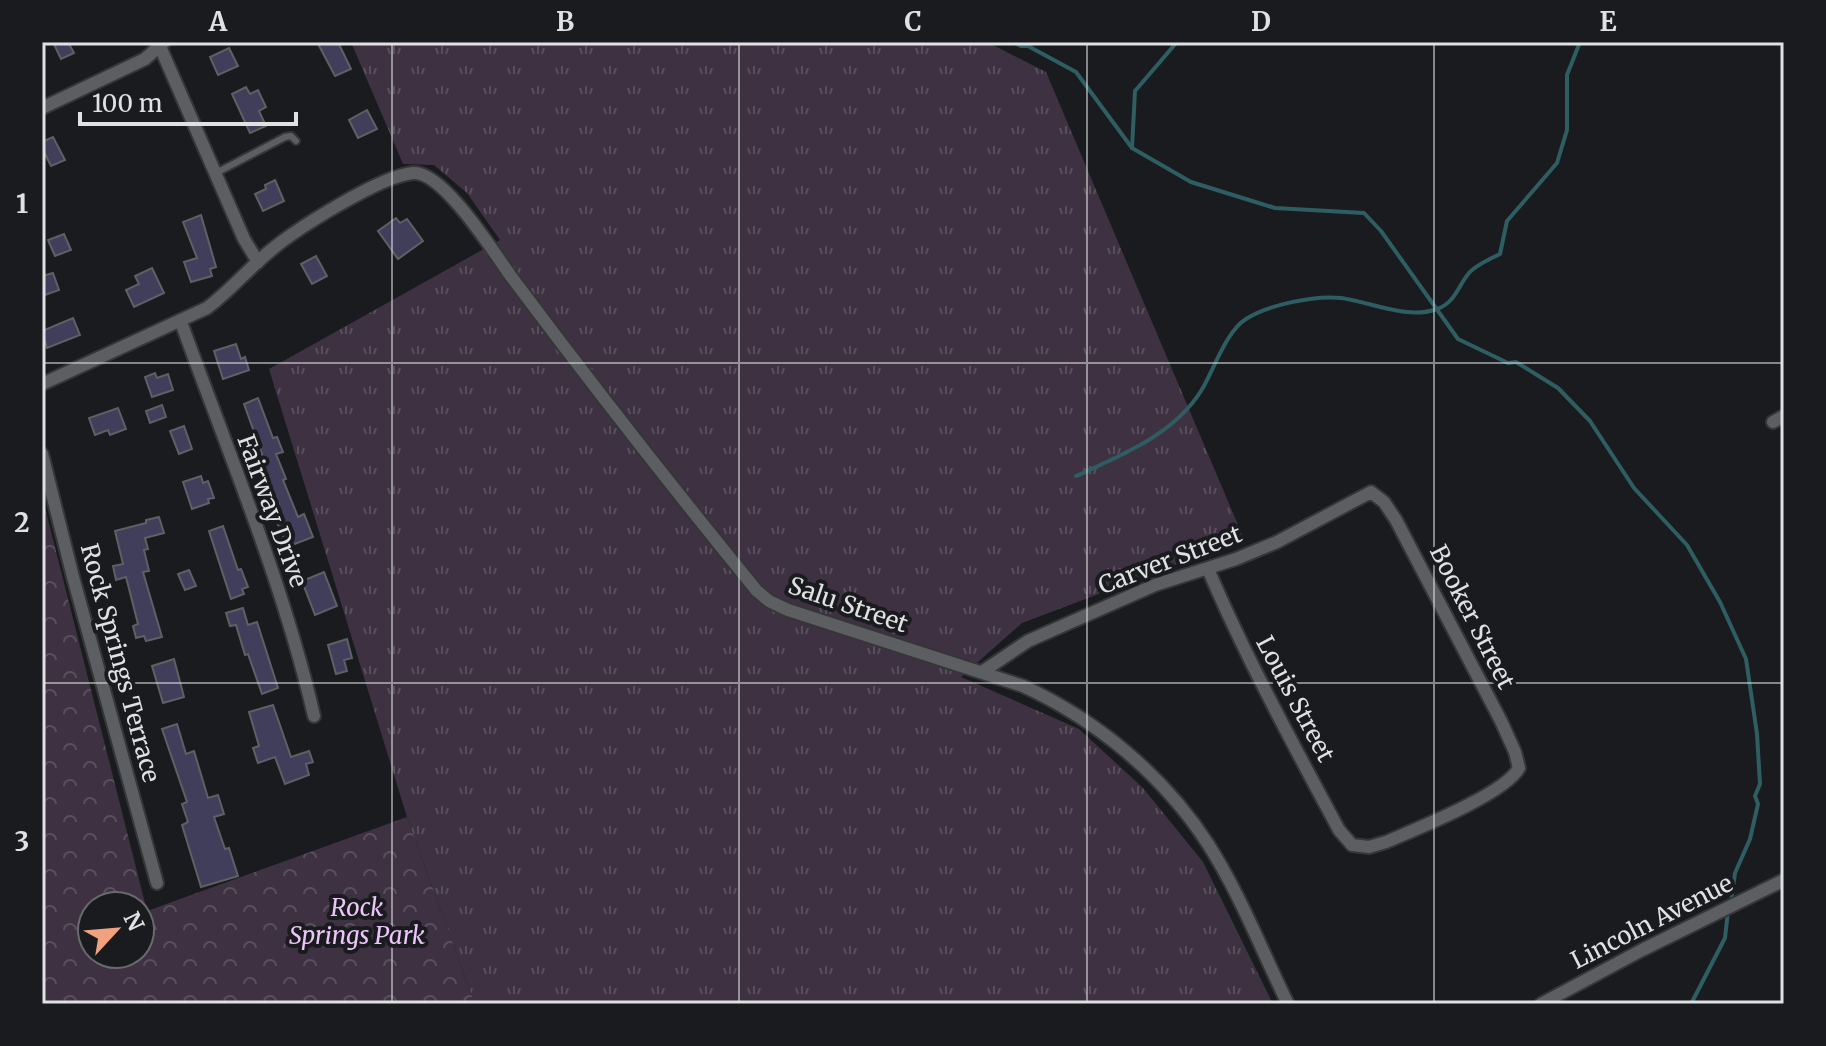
<svg xmlns="http://www.w3.org/2000/svg" width="1826" height="1046" viewBox="0 0 1826 1046" font-family="Merriweather,serif">
  <defs>
    <pattern id="grass-tufts" width="24" height="20" patternUnits="userSpaceOnUse" patternTransform="scale(2)"><rect width="24" height="20" fill="#3e3242"/><path d="M3 7l-1-3M5 7V3M7 7l1-3M15 17l-1-3M17 17v-4M19 17l1-3" fill="none" stroke="#594f5d"/></pattern>
    <pattern id="park-crowns" width="20" height="18" patternUnits="userSpaceOnUse" patternTransform="scale(2)"><rect width="20" height="18" fill="#3e3242"/><path d="M2 6a3 3 0 1 1 6 0M12 15a3 3 0 1 1 6 0" fill="none" stroke="#594f5d"/></pattern>
  </defs>
  <rect width="100%" height="100%" fill="#191b1e"/>
  <path fill="url(#grass-tufts)" d="M351 42H987L1046 72 1244 539 1022 623 961 677 1079 729 1143 788 1203 862 1273 1004H475L407 817 269 369 500 240 467 193 434 165 403 164Z"/>
  <path fill="url(#park-crowns)" fill-rule="evenodd" d="M42 496 147 911 407 817 475 1004H42ZM92 906H140V954H92Z"/>
  <g fill="none" stroke-linecap="round" stroke-linejoin="round">
    <g stroke="#2e5e62" stroke-width="4">
      <path d="M1013 42 1021 46H1028L1076 72 1132 148 1191 182 1275 208 1364 213 1381 231 1458 339 1508 363 1516 362 1558 388 1590 421 1634 488 1687 545 1720 602 1746 659 1757 734 1760 784 1755 796 1758 804 1750 839 1735 873 1731 903"/>
      <path d="M1132 148 1135 91 1177 42"/>
      <path d="M1076 476C1122 455 1173 435 1201 391 1213 372 1226 331 1246 319 1268 305 1314 295 1341 298 1371 302 1407 320 1437 309 1455 303 1458 286 1469 273 1476 265 1490 259 1500 254L1507 221 1557 163 1567 130V75L1580 42"/>
      <path d="M1691 1004 1725 938 1728 911"/>
    </g>
  </g>
  <g fill="#413e5c" stroke="#605f63" stroke-width="2">
    <path d="M53 42H68L74 53 61 59Z"/>
    <path d="M317 42H338L351 69 335 76Z"/>
    <path d="M229 48 238 66 218 75 210 57Z"/>
    <path d="M246 87 250 94 258 90 266 107 259 111 266 126 250 133 232 94Z"/>
    <path d="M367 110 377 129 358 138 349 120Z"/>
    <path d="M53 137 65 160 51 166 42 148V142Z"/>
    <path d="M275 180 284 201 263 211 255 194 266 189 265 185Z"/>
    <path d="M201 215 216 267 210 269 212 276 191 282 184 262 197 258 183 222Z"/>
    <path d="M396 218 400 223 407 219 423 241 398 259 378 231Z"/>
    <path d="M64 234 71 250 55 256 48 240Z"/>
    <path d="M316 256 327 276 312 284 301 264Z"/>
    <path d="M152 268 164 293 134 307 126 290 139 284 135 276Z"/>
    <path d="M53 273 59 290 42 296V276Z"/>
    <path d="M73 318 80 335 47 348 42 331Z"/>
    <path d="M236 344 241 359 245 357 249 370 223 379 214 351Z"/>
    <path d="M155 373 157 378 168 374 173 390 152 397 145 377Z"/>
    <path d="M258 398 273 438 277 437 283 452 276 454 286 479 283 480 298 517 304 514 313 537 287 547 271 507 279 504 258 455 262 454 244 404Z"/>
    <path d="M162 405 166 417 150 423 146 411Z"/>
    <path d="M118 408 126 429 110 435 108 430 95 435 89 418Z"/>
    <path d="M184 426 192 449 179 454 170 431Z"/>
    <path d="M201 476 203 483 208 481 214 498 208 499 209 503 192 509 183 482Z"/>
    <path d="M159 517 164 533 145 538 148 549 144 550 149 571 143 572 162 637 146 641 144 636 136 638 133 626 138 624 126 577 116 580 113 566 123 564 115 531 146 523V520Z"/>
    <path d="M223 526 238 570 241 569 248 587 242 589 244 594 231 599 209 531Z"/>
    <path d="M189 570 196 586 185 590 178 574Z"/>
    <path d="M324 572 337 606 315 615 302 581Z"/>
    <path d="M243 608 248 625 257 622 278 688 262 694 248 654 245 655 236 625 230 626 226 613Z"/>
    <path d="M347 639 352 658 344 660 347 671 336 674 328 645Z"/>
    <path d="M174 659 184 697 163 703 152 666Z"/>
    <path d="M273 705 291 757 309 751 313 762 306 764 309 775 285 784 275 757 258 763 253 748 259 746 249 712Z"/>
    <path d="M177 724 186 754 194 751 208 798 218 795 224 814 214 817 225 849 229 848 238 876 201 887 182 825 188 822 182 804 187 802 162 729Z"/>
  </g>
  <g fill="none" stroke-linecap="round" stroke-linejoin="round">
    <g stroke="#353638" stroke-width="10">
      <path id="service" d="M216 173 285 137 291 136 296 141"/>
    </g>
    <g stroke="#353638" stroke-width="16">
      <g id="minor">
        <path d="M158 42 244 239 258 262"/>
        <path d="M42 108 145 59 164 42"/>
        <path d="M181 322C228 452 283 582 314 716"/>
        <path d="M42 384 207 308C230 291 248 269 270 251 296 229 380 176 413 173 442 170 493 251 510 275 590 382 672 487 757 591L769 601 788 610 1023 686C1097 720 1164 776 1208 844 1240 894 1262 951 1288 1004"/>
        <path d="M1773 422 1784 416"/>
        <path d="M42 454 73 577 157 883"/>
        <path d="M982 672 1028 641 1155 585 1236 559 1277 542 1371 492 1384 502 1396 520 1501 721 1515 752 1519 768C1505 794 1416 829 1386 842L1369 847 1352 845 1339 830C1293 744 1246 658 1208 569"/>
        <path d="M1541 1004 1642 950 1784 880"/>
      </g>
    </g>
    <use href="#service" stroke="#5c5e62" stroke-width="6"/>
    <use href="#minor" stroke="#5c5e62" stroke-width="12"/>
  </g>
  <path fill="none" stroke="#dfe1e3" stroke-width="2" stroke-opacity="0.55" d="M392 42V1004M739 42V1004M1087 42V1004M1434 42V1004M42 363H1784M42 683H1784"/>
  <g text-anchor="middle" stroke-width="8" stroke-linejoin="round" paint-order="stroke">
    <g font-size="24" fill="#dfe1e3" stroke="#191b1e">
      <text transform="translate(272 511) rotate(70)" y="8">Fairway Drive</text>
      <text transform="translate(1170 560) rotate(-21)" y="8">Carver Street</text>
      <text transform="translate(848 605) rotate(19)" y="8">Salu Street</text>
      <text transform="translate(1472 617) rotate(63)" y="8">Booker Street</text>
      <text transform="translate(120 663) rotate(75)" y="8">Rock Springs Terrace</text>
      <text transform="translate(1295 699) rotate(62)" y="8">Louis Street</text>
      <text transform="translate(1652 922) rotate(-27)" y="8">Lincoln Avenue</text>
    </g>
    <g font-size="24" font-style="italic" fill="#ecc5f9" stroke="#191b1e">
      <text x="357" y="916">Rock<tspan x="357" dy="28">Springs Park</tspan></text>
    </g>
  </g>
  <rect width="1826" height="1046" fill="none" stroke="#191b1e" stroke-width="88"/>
  <g transform="translate(116 930) rotate(64)"><circle r="38" fill="#191b1e" stroke="#686a6d" stroke-width="2"/>
  <path d="M0-6L14 30L0 20L-14 30Z" fill="#f2a17e"/>
  <text y="-12" font-size="22" font-weight="bold" text-anchor="middle" fill="#dfe1e3">N</text>
  </g>
  <path d="M80 112v12h216v-12" fill="none" stroke="#dfe1e3" stroke-width="4"/>
  <text x="92" y="112" font-size="24" fill="#dfe1e3" stroke="#191b1e" stroke-width="6" paint-order="stroke">100 m</text>
  <rect x="44" y="44" width="1738" height="958" fill="none" stroke="#dfe1e3" stroke-width="3"/>
  <g font-size="26" text-anchor="middle" font-weight="bold" fill="#dfe1e3">
    <text x="218" y="31">A</text>
    <text x="565" y="31">B</text>
    <text x="913" y="31">C</text>
    <text x="1261" y="31">D</text>
    <text x="1608" y="31">E</text>
    <text x="22" y="213">1</text>
    <text x="22" y="532">2</text>
    <text x="22" y="851">3</text>
  </g>
</svg>
